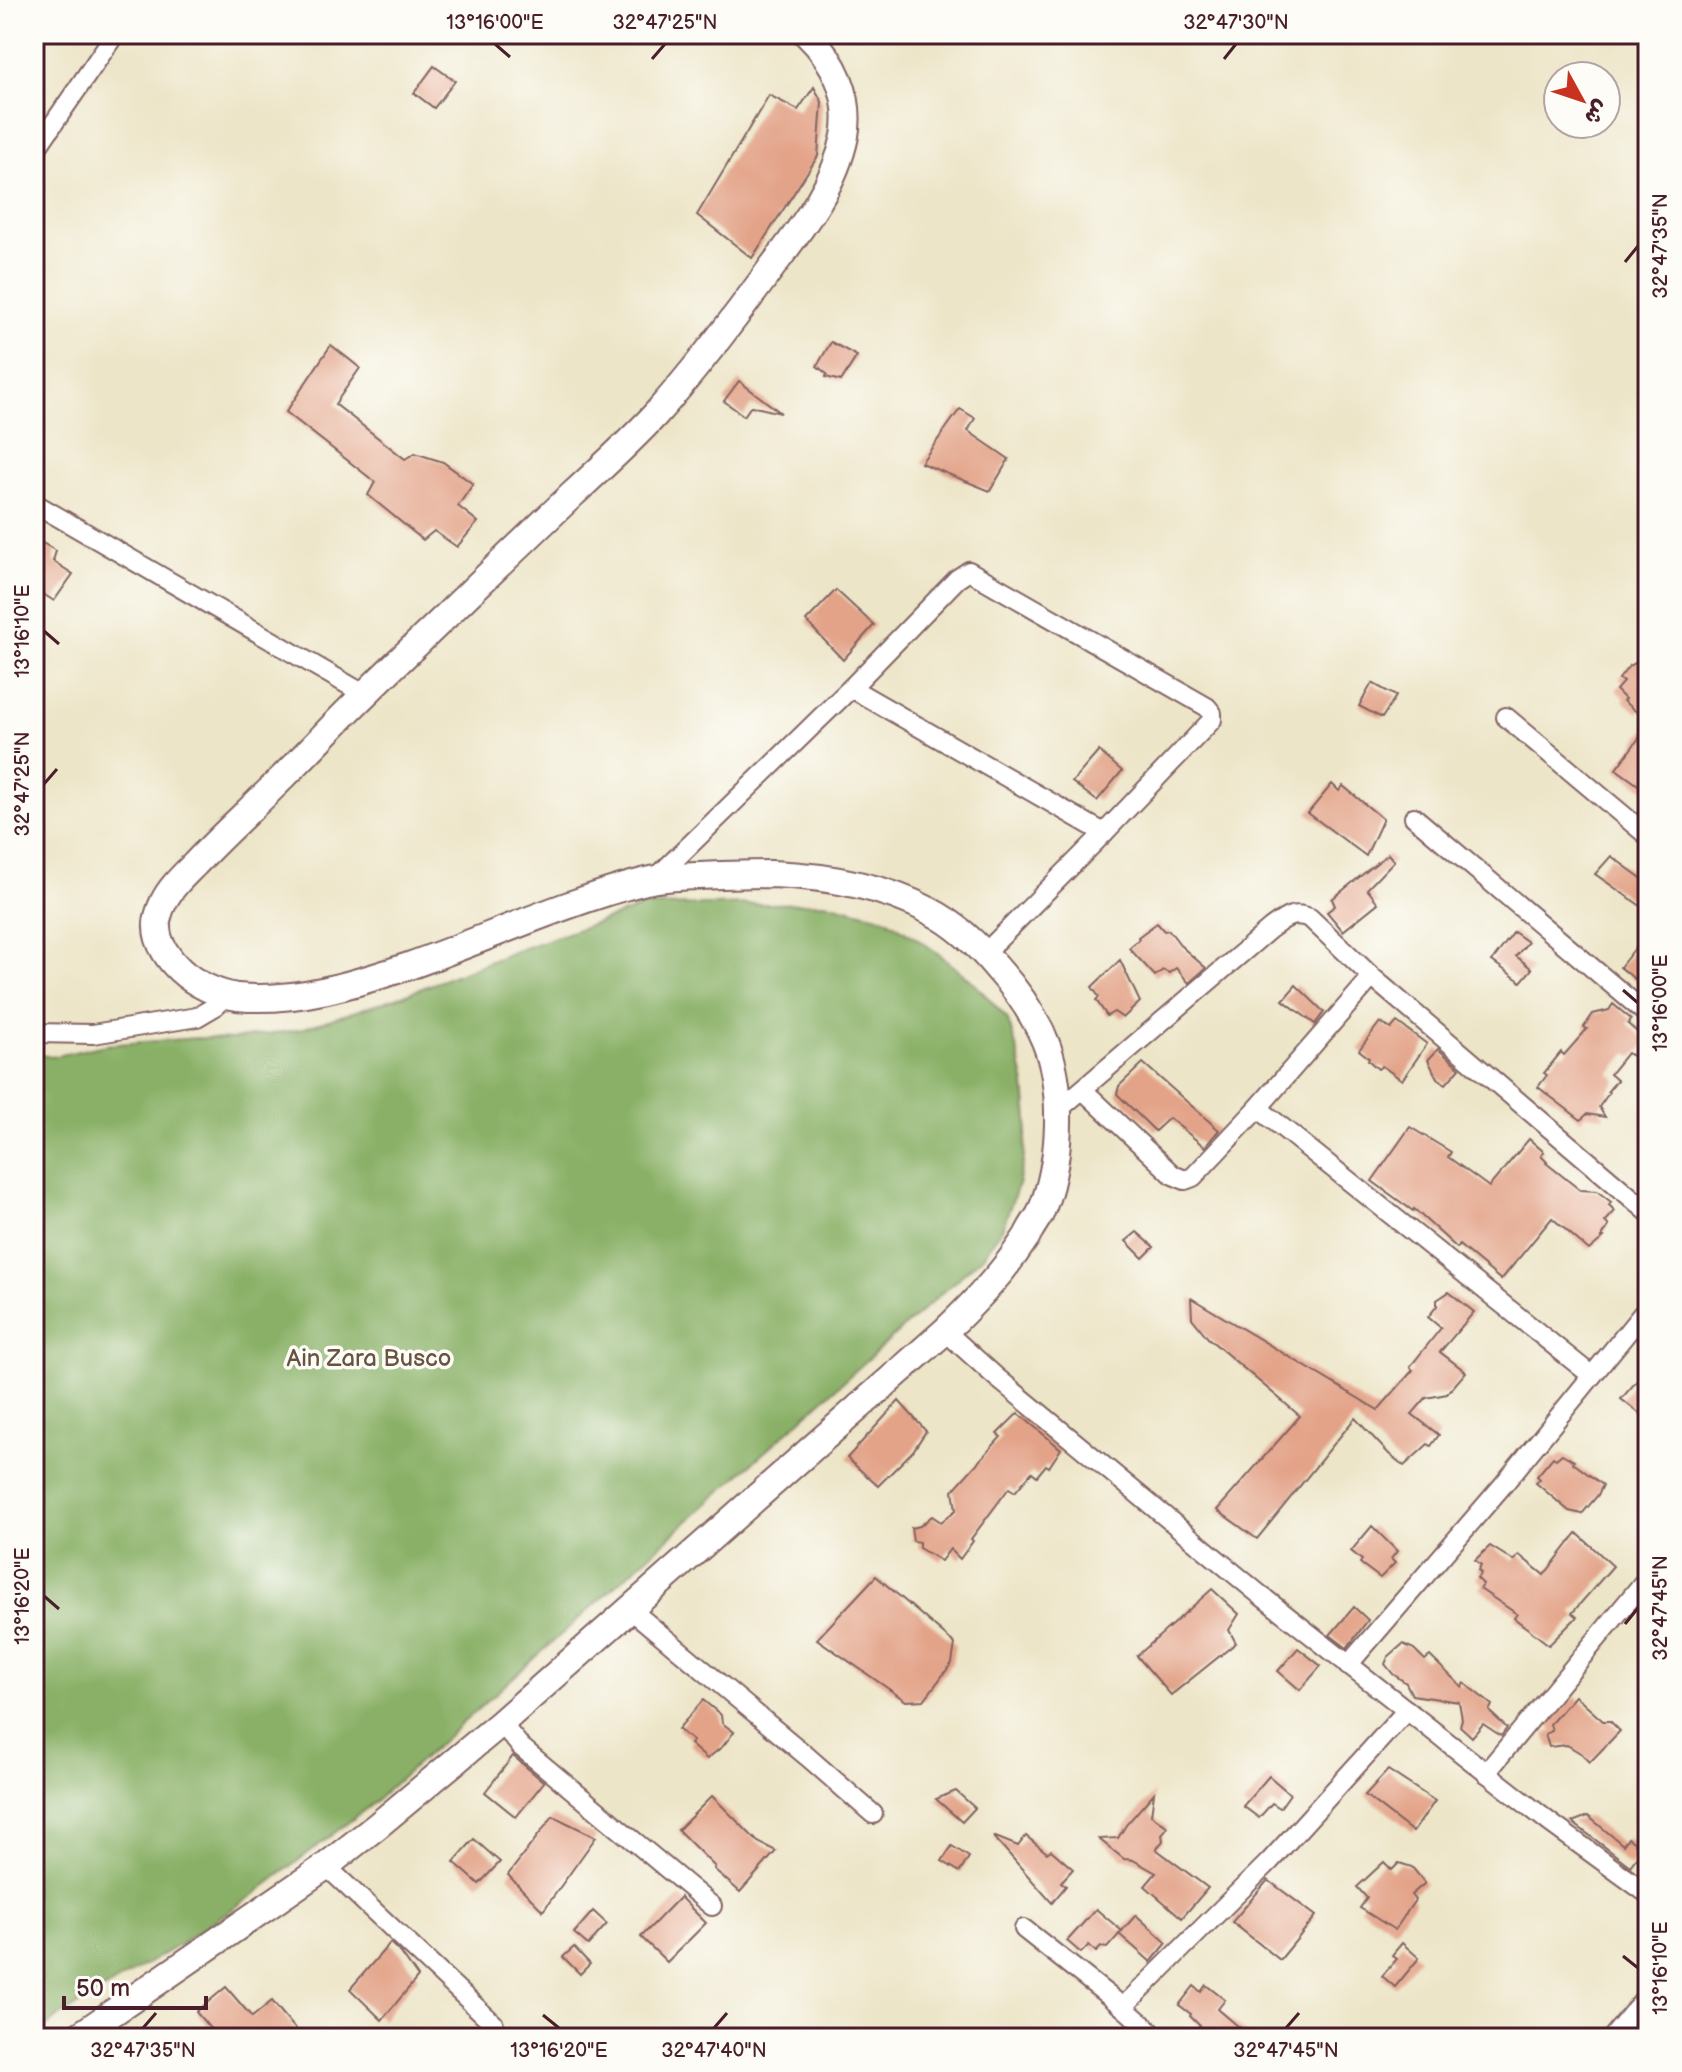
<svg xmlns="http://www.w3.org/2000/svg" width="1682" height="2072" viewBox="0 0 1682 2072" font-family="'Balsamiq Sans','Playpen Sans Arabic',sans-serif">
  <rect width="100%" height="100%" fill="#fdfcf7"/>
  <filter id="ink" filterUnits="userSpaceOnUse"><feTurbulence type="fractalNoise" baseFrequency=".0125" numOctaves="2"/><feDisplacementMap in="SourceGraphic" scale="16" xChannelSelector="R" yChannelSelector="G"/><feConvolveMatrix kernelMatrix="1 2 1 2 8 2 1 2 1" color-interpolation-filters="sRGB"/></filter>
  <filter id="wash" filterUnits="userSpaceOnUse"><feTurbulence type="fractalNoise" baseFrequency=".006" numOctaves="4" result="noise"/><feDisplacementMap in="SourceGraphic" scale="32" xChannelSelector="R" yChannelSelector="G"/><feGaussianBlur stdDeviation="1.8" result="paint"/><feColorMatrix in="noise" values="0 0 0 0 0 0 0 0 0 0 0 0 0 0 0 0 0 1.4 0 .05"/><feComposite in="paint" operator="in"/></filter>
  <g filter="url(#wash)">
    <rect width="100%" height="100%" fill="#ede5c8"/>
    <path fill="#89b066" stroke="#6a6848" stroke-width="2" d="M827 903 885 918 935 951 974 983 1007 1018 1017 1049 1025 1085 1028 1120 1023 1163 1018 1185 1002 1229 983 1256 371 1805 252 1896 175 1947 60 2016 34 2036V1054L52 1057 105 1045 197 1038 232 1039 298 1030 402 996 521 949 645 906Z"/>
    <g id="blocks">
      <g fill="#e3a388">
        <path d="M434 66 455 81 434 108 414 93Z"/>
        <path d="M814 87 822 102 818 156 752 258 697 215 769 95 798 110Z"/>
        <path d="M831 342 857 356 841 381 826 377 827 374 817 366Z"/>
        <path d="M331 345 360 368 335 404 405 459 415 453 443 462 473 484 458 506 478 522 457 547 434 531 423 540 368 495 375 482 286 412Z"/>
        <path d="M739 381 781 413 751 406 744 416 724 401Z"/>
        <path d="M960 409 975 418 968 431 1009 459 990 491 921 463Z"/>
        <path d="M34 538 56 551 53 561 73 574 54 601 34 588Z"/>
        <path d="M836 590 874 625 843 660 806 621Z"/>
        <path d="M1648 657V701L1638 713 1623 701 1625 699 1616 690 1623 682 1619 679 1629 666Z"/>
        <path d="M1372 683 1396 696 1382 718 1359 706Z"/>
        <path d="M1648 726V792L1616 769Z"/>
        <path d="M1099 751 1122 771 1097 801 1072 782Z"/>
        <path d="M1332 784 1339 791 1343 786 1383 819 1366 856 1308 813Z"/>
        <path d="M1388 854 1394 861 1367 889 1378 903 1343 931 1327 912 1335 906 1332 899Z"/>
        <path d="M1611 856 1648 883V911L1595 874Z"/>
        <path d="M1157 923 1164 931 1169 930 1182 947 1206 968 1189 983 1176 968 1169 973 1163 970 1155 976 1129 948 1139 939 1138 937Z"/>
        <path d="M1514 932 1528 942 1516 956 1532 969 1521 982 1492 961Z"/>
        <path d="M1648 932V990L1620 967Z"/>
        <path d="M1120 960 1140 1002 1123 1018 1114 1012 1107 1016 1096 1000 1099 997 1092 987Z"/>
        <path d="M1296 985 1324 1012 1315 1024 1283 1000Z"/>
        <path d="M1613 1004 1631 1019 1628 1024 1648 1042 1638 1053 1633 1056 1627 1053 1610 1074 1617 1080 1608 1091 1609 1093 1599 1107 1605 1117 1587 1114 1581 1120 1538 1087 1547 1075 1544 1073 1561 1052 1564 1055 1587 1029 1584 1027 1593 1014 1609 1010Z"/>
        <path d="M1380 1022 1391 1029 1397 1022 1427 1044 1402 1080 1382 1066 1378 1069 1368 1060 1369 1058 1359 1050Z"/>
        <path d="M1438 1049 1460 1068 1446 1084 1437 1078 1428 1060Z"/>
        <path d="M1143 1063 1219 1130 1205 1147 1169 1118 1155 1131 1117 1094 1119 1086Z"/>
        <path d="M1410 1127 1451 1152 1448 1157 1489 1187 1529 1139 1544 1152 1541 1156 1547 1162 1546 1163 1580 1190 1597 1191 1611 1202 1609 1205 1615 1211 1605 1222 1609 1226 1602 1236 1604 1237 1589 1250 1552 1218 1501 1280 1459 1245 1457 1248 1414 1209 1413 1211 1372 1181Z"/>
        <path d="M1137 1232 1154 1247 1143 1258 1126 1241Z"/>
        <path d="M1449 1292 1474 1312 1440 1352 1466 1372 1447 1394 1426 1398 1412 1414 1439 1435 1431 1446 1428 1444 1404 1466 1389 1454 1355 1418 1257 1539 1217 1510 1300 1416 1208 1338 1192 1318 1191 1298 1378 1410 1413 1370 1410 1367 1441 1328 1428 1317 1437 1306V1300Z"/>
        <path d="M1648 1368V1420L1621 1399Z"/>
        <path d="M899 1401 926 1431 913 1451 878 1486 847 1458Z"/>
        <path d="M1018 1413 1061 1449 1049 1467 1046 1465 1037 1476 1032 1472 1015 1492 1009 1488 971 1539 973 1541 960 1559 950 1549 941 1561 919 1548V1542L913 1541 911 1528 920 1526 932 1516 941 1522 956 1510 953 1490 1001 1437 997 1434Z"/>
        <path d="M1562 1454 1574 1461 1573 1463 1603 1485 1598 1495 1582 1514 1569 1511 1536 1483 1540 1479 1537 1476 1553 1457 1556 1459Z"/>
        <path d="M1372 1526 1397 1551 1391 1559 1395 1563 1380 1578 1360 1563 1362 1560 1351 1551Z"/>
        <path d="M1577 1533 1613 1566 1572 1613 1577 1617 1549 1645 1514 1618 1517 1614 1480 1589 1483 1584 1477 1578 1481 1573 1478 1570 1481 1565 1475 1560 1490 1546 1514 1561 1519 1555 1544 1575Z"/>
        <path d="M876 1576 955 1644 952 1663 924 1700 906 1701 817 1639Z"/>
        <path d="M1212 1589 1239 1614 1229 1630 1236 1643 1171 1695 1137 1656Z"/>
        <path d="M1354 1607 1368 1620 1347 1648 1330 1635Z"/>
        <path d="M1403 1644 1414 1649 1425 1660 1430 1656 1462 1687 1464 1683 1492 1705 1489 1711 1507 1728 1501 1736 1483 1724 1472 1737 1460 1726 1462 1719 1459 1702 1412 1695 1406 1683 1393 1674 1385 1664 1388 1657Z"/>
        <path d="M1298 1648 1321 1666 1300 1690 1278 1671Z"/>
        <path d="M1575 1696 1603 1721H1610L1620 1731 1590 1762 1582 1754 1567 1745 1549 1747 1545 1734 1552 1731 1550 1724Z"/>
        <path d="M703 1700 721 1715 722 1723 734 1732 723 1746 707 1759 690 1744 693 1741 678 1729Z"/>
        <path d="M513 1756 544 1782 516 1817 485 1792Z"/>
        <path d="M1388 1770 1435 1801 1413 1832 1365 1795Z"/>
        <path d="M1269 1776 1290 1794 1280 1808 1272 1803 1259 1818 1243 1806Z"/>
        <path d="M956 1791 975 1808 962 1822 936 1799Z"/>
        <path d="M1154 1793 1151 1815 1168 1827 1162 1834 1163 1841 1156 1849 1208 1888 1182 1918 1145 1886 1156 1873 1133 1860 1124 1859 1099 1839 1118 1838 1126 1825Z"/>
        <path d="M712 1796 758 1842 776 1851 740 1892 714 1869 715 1867 678 1830Z"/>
        <path d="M553 1816 596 1837 543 1911 508 1875Z"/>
        <path d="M1588 1816 1623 1845 1628 1838 1643 1849 1630 1866 1572 1822Z"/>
        <path d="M993 1836 1018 1846 1026 1836 1047 1853 1051 1850 1073 1869 1061 1882 1066 1886 1052 1903Z"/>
        <path d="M474 1839 500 1862 479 1884 454 1862Z"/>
        <path d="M952 1846 969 1857 960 1872 942 1861Z"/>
        <path d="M1384 1862 1392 1870 1399 1863 1412 1867 1425 1883 1411 1895 1415 1900 1395 1930 1360 1908 1367 1898 1357 1887Z"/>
        <path d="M1268 1880 1316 1916 1280 1960 1232 1922Z"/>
        <path d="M680 1897 706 1923 667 1962 641 1937Z"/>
        <path d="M1096 1909 1122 1931 1107 1948 1101 1947 1096 1952 1089 1945 1081 1953 1067 1941Z"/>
        <path d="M593 1911 607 1924 588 1945 574 1933Z"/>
        <path d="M1136 1915 1167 1943 1151 1962 1119 1934Z"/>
        <path d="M390 1943 401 1953 418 1977 382 2020 350 1989Z"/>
        <path d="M1402 1943 1419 1958 1395 1987 1382 1976 1397 1959 1392 1955Z"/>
        <path d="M574 1947 590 1964 580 1974 563 1957Z"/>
        <path d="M1206 1985 1225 2000 1218 2009 1252 2038H1212L1190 2016 1191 2014 1179 2005 1194 1986 1201 1992Z"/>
        <path d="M226 1987 252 2017 272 2001 303 2038H218L196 2012Z"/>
      </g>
    </g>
  </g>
  <g filter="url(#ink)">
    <use href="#blocks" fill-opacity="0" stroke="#836462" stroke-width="2"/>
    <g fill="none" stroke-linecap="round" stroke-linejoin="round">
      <g stroke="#836462" stroke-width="22">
        <g id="street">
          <path d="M34 152 115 34"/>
          <path d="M34 503 364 694"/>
          <path d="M851 688 1104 833"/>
          <path d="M1506 717 1648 836"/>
          <path d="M1414 817 1648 1015"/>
          <path d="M656 878 851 688 957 579 969 571 1207 707 1212 713V720L1104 833 985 953"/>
          <path d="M34 1033 93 1034 197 1017 214 1007 227 995"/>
          <path d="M1083 1090 1173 1175 1185 1180 1193 1177 1258 1108 1372 977"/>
          <path d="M1258 1108 1591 1375"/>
          <path d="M1057 1111 1270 929C1285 918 1292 911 1310 918L1372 977 1648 1212"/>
          <path d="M945 1331 996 1377 1259 1594 1549 1822 1648 1894"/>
          <path d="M630 1609 809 1758 873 1814"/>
          <path d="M1348 1665 1503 1485 1648 1307"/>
          <path d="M501 1723 521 1747 712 1906"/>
          <path d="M1486 1773 1648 1577"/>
          <path d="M326 1866 494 2024"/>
          <path d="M1024 1929 1123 2007 1158 2038"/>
          <path d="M1123 2007 1270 1861 1407 1710"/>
          <path d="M1612 2038 1648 1994"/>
        </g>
      </g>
      <g stroke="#836462" stroke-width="30">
        <path id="secondary" d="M76 2038 326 1866 377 1826 501 1723 945 1331C976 1301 1004 1272 1027 1236 1027 1234 1039 1216 1040 1214 1061 1166 1065 1090 1045 1041 1033 1013 1017 990 997 968 978 945 957 925 930 911 883 886 826 876 772 874 747 874 722 875 696 876 680 877 663 877 646 881 565 902 488 938 409 966 355 984 295 1003 237 997 217 994 195 984 180 970 169 960 157 943 157 927 156 921 160 909 163 903 170 888 183 876 195 864 221 836 249 811 276 784 306 755 334 724 364 695 391 668 419 642 446 616 488 575 531 534 573 494 601 468 629 443 655 415 697 368 735 318 772 267 802 227 835 186 845 136 852 97 835 61 807 34"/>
      </g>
      <use href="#street" stroke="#fff" stroke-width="18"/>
      <use href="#secondary" stroke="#fff" stroke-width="26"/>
    </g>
  </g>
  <path fill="none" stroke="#4a1f2b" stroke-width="3" d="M495 44 510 57M652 59 665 44M1224 59 1236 44M1625 262 1638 246M44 631 59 644M44 784 57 769M1623 990 1638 1003M44 1596 59 1609M1625 1624 1638 1608M1623 1956 1638 1968M543 2015 559 2028M143 2028 156 2013M714 2028 727 2013M1286 2028 1299 2013"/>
  <g text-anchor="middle" stroke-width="7" stroke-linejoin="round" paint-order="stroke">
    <g font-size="24" fill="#675341" stroke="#fdfcf7">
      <text x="369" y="1366">Ain Zara Busco</text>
    </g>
  </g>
  <rect width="1682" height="2072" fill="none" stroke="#fdfcf7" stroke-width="88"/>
  <g transform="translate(1582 100) rotate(130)"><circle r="38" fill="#fdfcf7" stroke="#b5a4a5" stroke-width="2"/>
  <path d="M0-6L14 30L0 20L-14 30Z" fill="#c8321e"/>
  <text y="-12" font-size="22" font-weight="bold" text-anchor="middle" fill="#4a1f2b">ش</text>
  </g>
  <path d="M64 1996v12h142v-12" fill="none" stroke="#4a1f2b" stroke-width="4"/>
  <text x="76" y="1996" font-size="24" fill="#4a1f2b" stroke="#fdfcf7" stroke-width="6" paint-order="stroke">50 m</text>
  <rect x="44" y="44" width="1594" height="1984" fill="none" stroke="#4a1f2b" stroke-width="3"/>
  <g font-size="20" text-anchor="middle" fill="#4a1f2b">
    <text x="495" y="29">13°16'00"E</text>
    <text x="665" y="29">32°47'25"N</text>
    <text x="1236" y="29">32°47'30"N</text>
    <text transform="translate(1660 246) rotate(-90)" y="7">32°47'35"N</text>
    <text transform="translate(22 631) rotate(-90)" y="7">13°16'10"E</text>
    <text transform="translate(22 784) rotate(-90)" y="7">32°47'25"N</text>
    <text transform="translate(1660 1003) rotate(-90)" y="7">13°16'00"E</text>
    <text transform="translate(22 1596) rotate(-90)" y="7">13°16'20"E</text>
    <text transform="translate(1660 1608) rotate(-90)" y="7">32°47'45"N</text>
    <text transform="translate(1660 1968) rotate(-90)" y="7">13°16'10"E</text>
    <text x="143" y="2057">32°47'35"N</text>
    <text x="559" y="2057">13°16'20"E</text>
    <text x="714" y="2057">32°47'40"N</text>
    <text x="1286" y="2057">32°47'45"N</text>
  </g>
</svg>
